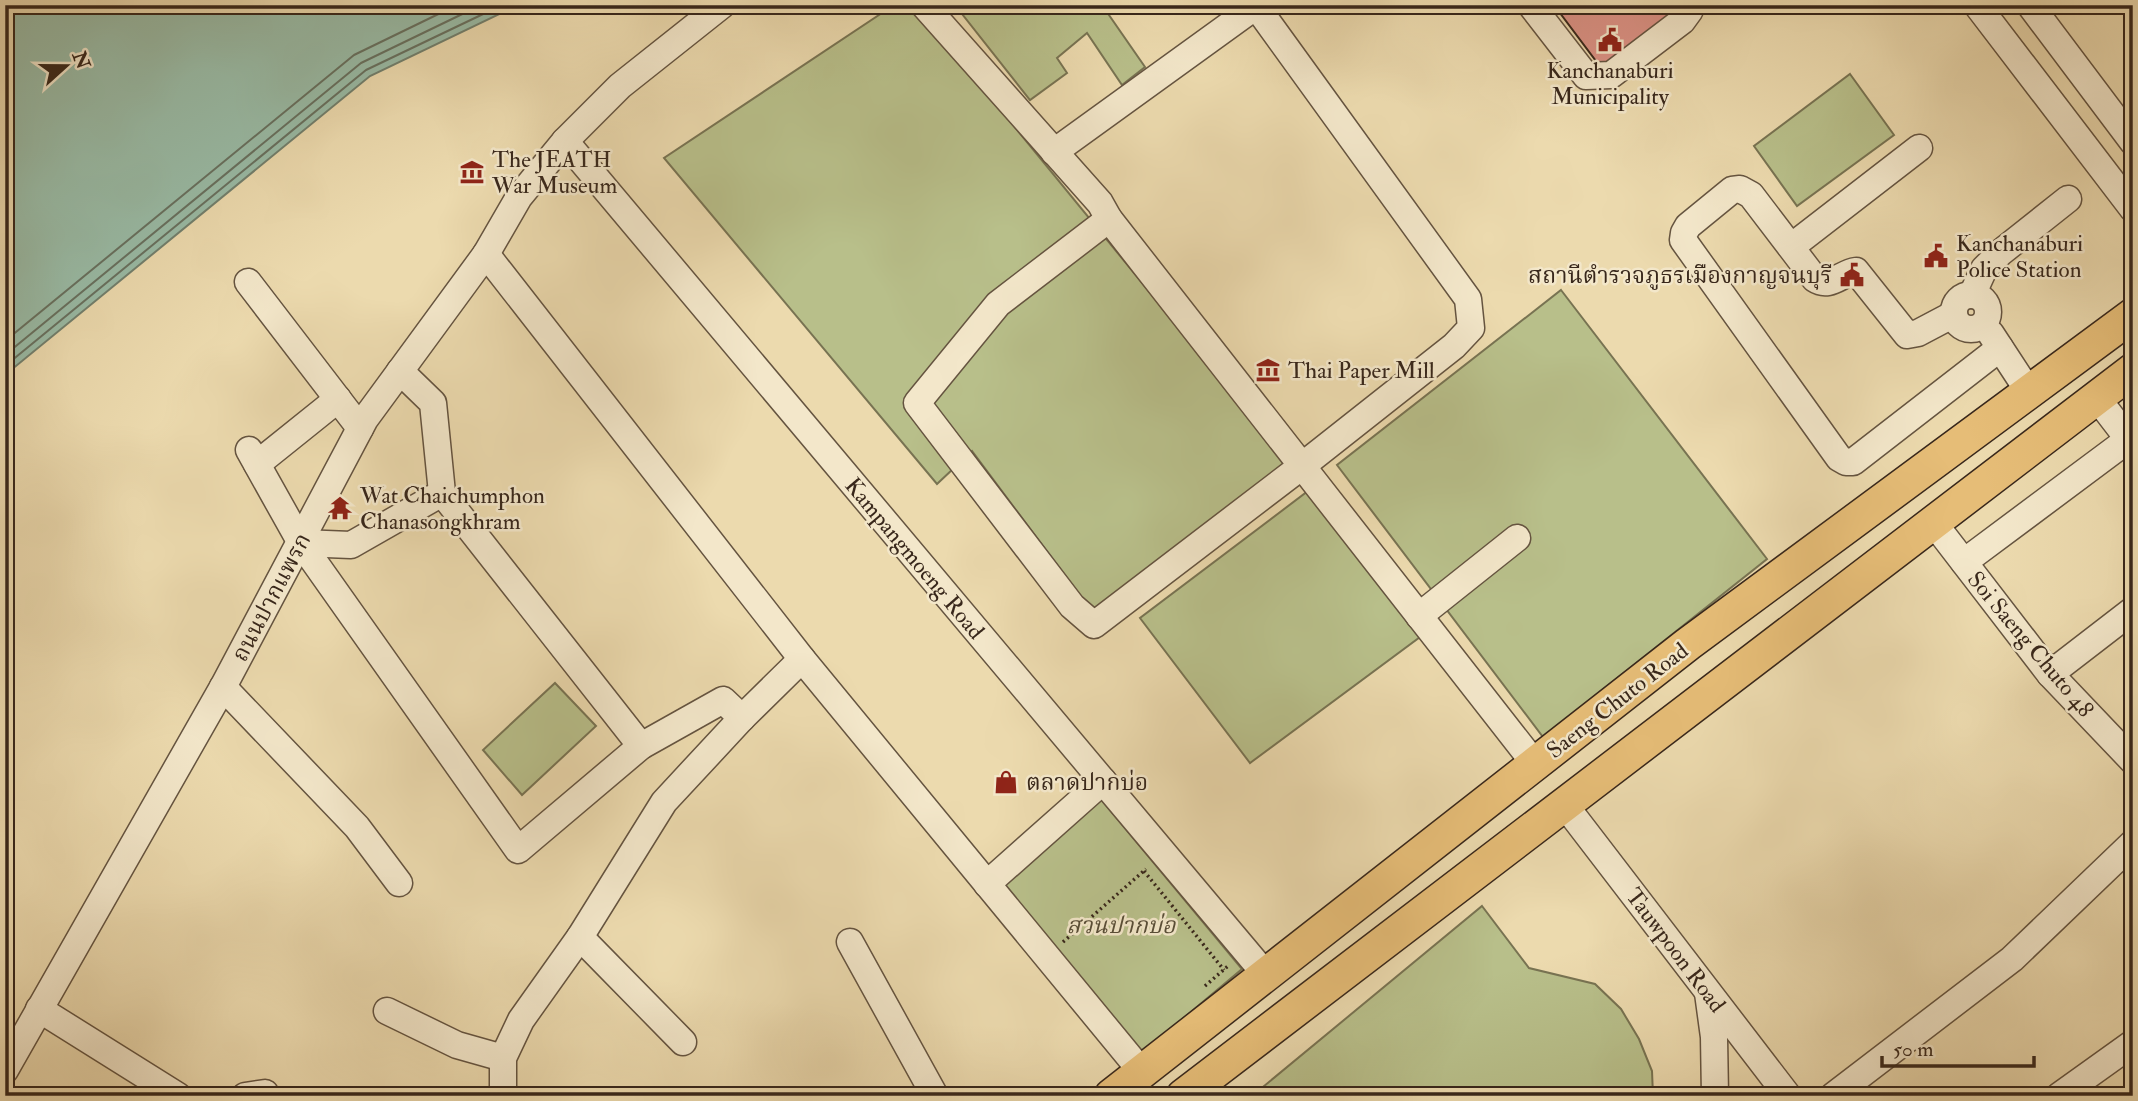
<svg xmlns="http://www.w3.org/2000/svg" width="2138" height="1101" viewBox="0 0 2138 1101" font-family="'IM FELL Double Pica','Noto Serif Thai',serif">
  <rect width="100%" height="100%" fill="#ecdaae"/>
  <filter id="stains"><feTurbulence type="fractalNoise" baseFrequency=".00286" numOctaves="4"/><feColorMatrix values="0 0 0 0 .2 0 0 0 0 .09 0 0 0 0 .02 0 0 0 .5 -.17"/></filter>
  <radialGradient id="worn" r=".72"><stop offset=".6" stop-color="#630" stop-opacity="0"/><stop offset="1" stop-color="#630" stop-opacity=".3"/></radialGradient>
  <g fill="#b8bf8a" stroke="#787352" stroke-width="2">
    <path d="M894 5H915L1291 465 1095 616 972 451 937 484 664 158Z"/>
    <path d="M955 5H1102L1145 67 1122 85 1087 33 1057 58 1067 73 1030 100Z"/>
    <path d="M1850 74 1894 135 1797 206 1754 146Z"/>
    <path d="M1561 290 1767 559 1543 737 1337 465Z"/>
    <path d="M1308 491 1420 637 1250 763 1140 618Z"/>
    <path d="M555 683 596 726 522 795 483 750Z"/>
    <path d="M1100 798 1242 969 1142 1053 999 882Z"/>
    <path d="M1482 906 1529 968 1595 984 1621 1009 1639 1039 1652 1071 1653 1096H1252Z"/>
  </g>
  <path fill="#99bba6" stroke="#72806e" stroke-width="2" d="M5 5H518L370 76 5 375Z"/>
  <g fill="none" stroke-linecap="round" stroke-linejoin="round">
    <g stroke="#687160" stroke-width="2">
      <path d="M5 341 354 55 457 5"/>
      <path d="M5 355 361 63 481 5"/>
      <path d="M5 366 366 70 502 5"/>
    </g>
  </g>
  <g fill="#dc9286" stroke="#38271b" stroke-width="2">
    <path d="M1554 5H1672L1676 11 1602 69Z"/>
    <path d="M2133 724V745L2122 732Z"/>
  </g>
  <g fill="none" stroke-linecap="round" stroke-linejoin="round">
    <g stroke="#655440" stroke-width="29">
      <g id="minor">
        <path d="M924 5 1100 203 1109 219 1535 764"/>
        <path d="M1531 5 1586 76 1611 75 1682 21 1690 10 1686 5"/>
        <path d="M1977 5 2133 209"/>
        <path d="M2030 5 2133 142"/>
        <path d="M565 141 1266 975"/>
        <path d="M1054 152 1256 6 1468 299 1471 328 1454 346 1302 466 1094 625 1072 606 917 403 998 304 1109 219"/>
        <path d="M1791 247 1919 148"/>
        <path d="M486 254 802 659 1142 1072"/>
        <path d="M248 282 360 428"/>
        <path d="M1972 295 1984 269 2000 253 2068 199"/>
        <circle cx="1971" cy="312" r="17"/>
        <path d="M1954 314 1918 333 1907 335 1856 271C1841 273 1830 289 1815 279L1751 195 1740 189 1732 190 1688 226 1684 233 1683 240 1839 458 1846 462H1853L2000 348"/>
        <path d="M1991 334 2029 392"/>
        <path d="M400 371 433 403 442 493 641 746"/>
        <path d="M2097 398 2133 445"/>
        <path d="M249 450 301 543 518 850 641 746 723 700 742 718"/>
        <path d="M257 464 338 399"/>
        <path d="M1933 522 2050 674 2133 761"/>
        <path d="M301 543 351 545 442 493"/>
        <path d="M1964 562 2133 436"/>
        <path d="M1419 616 1517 538"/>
        <path d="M2050 674 2133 610"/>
        <path d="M223 687 357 827 399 883"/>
        <path d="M1564 804 1788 1096"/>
        <path d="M987 884 1103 781"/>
        <path d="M580 937 683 1042"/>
        <path d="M850 942 935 1096"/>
        <path d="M1708 993 1714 1037 1715 1096"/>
        <path d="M39 1009 178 1096"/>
        <path d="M387 1011 457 1045 503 1058"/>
        <path d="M5 1070 223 687 365 419 486 254 519 197 565 141 620 86 722 5"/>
        <path d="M245 1096 265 1093"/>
        <path d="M503 1096V1058L521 1020 580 937 664 802 742 718 802 659"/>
        <path d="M1833 1096 2012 959 2133 843"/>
        <path d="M2059 1096 2133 1043"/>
      </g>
    </g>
    <g stroke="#38271b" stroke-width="36">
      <g id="major">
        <path d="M1111 1096 1688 644 2133 315"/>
        <path d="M1183 1096 2133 370"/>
      </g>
    </g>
    <g stroke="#38271b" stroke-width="3.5" stroke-dasharray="2 3.5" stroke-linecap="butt">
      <path d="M1144 871 1224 970"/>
      <path d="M1063 942 1146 869"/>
      <path d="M1205 986 1228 966"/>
    </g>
    <use href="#minor" stroke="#f3e7ca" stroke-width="26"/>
    <use href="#major" stroke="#e6bd77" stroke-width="33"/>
  </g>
  <defs>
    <g id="civic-bare" transform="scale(1.89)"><path d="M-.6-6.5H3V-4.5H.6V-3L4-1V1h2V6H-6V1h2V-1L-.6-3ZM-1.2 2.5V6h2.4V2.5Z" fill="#8f2418" stroke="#f3e7ca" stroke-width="2.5" paint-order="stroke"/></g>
    <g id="museum-bare" transform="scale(1.89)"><path d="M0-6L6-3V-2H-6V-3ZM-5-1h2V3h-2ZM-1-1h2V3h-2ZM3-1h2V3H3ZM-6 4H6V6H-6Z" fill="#8f2418" stroke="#f3e7ca" stroke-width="2.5" paint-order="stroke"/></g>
    <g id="temple-bare" transform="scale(1.89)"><path d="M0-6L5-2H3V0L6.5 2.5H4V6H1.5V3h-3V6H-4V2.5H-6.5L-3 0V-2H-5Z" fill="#8f2418" stroke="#f3e7ca" stroke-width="2.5" paint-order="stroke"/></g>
    <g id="shop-bare" transform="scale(1.89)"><path d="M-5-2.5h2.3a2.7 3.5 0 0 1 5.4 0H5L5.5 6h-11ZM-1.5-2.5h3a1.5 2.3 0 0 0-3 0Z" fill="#8f2418" stroke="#f3e7ca" stroke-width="2.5" paint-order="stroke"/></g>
  </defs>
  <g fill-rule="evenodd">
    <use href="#civic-bare" x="1610" y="40"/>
    <use href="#museum-bare" x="472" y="172"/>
    <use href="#civic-bare" x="1936" y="256"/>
    <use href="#civic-bare" x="1852" y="275"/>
    <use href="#museum-bare" x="1268" y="370"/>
    <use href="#temple-bare" x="340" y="508"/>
    <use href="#shop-bare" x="1006" y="782"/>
  </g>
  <g text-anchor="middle" stroke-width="5" stroke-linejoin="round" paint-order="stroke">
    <g font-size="23" fill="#38271b" stroke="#f3e7ca" text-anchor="start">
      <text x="1610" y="78" text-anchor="middle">Kanchanaburi<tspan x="1610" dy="26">Municipality</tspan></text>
      <text x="492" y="167">The JEATH<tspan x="492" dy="26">War Museum</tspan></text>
      <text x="1956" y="251">Kanchanaburi<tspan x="1956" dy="26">Police Station</tspan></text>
      <text x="1832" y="283" text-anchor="end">สถานีตำรวจภูธรเมืองกาญจนบุรี</text>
      <text x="1288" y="378">Thai Paper Mill</text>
      <text x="360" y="503">Wat Chaichumphon<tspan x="360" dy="26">Chanasongkhram</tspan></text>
      <text x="1026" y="790">ตลาดปากบ่อ</text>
    </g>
    <g font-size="23" fill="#38271b" stroke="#f3e7ca">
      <text transform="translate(915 558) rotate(50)" y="8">Kampangmoeng Road</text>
      <text transform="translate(271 597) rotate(-62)" y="8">ถนนปากแพรก</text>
      <text transform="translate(2031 644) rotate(50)" y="8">Soi Saeng Chuto 48</text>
      <text transform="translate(1617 700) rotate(-38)" y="8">Saeng Chuto Road</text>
      <text transform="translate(1676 950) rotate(53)" y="8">Tauwpoon Road</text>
    </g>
    <g font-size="23" font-style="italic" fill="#584d37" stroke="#f3e7ca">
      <text x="1121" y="933">สวนปากบ่อ</text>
    </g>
  </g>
  <rect width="2138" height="1101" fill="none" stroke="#ecdaae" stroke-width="28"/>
  <rect x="7" y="7" width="2124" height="1087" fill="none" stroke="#38271b" stroke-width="3.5"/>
  <rect x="14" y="14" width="2110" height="1073" fill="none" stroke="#38271b" stroke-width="2"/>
  <g transform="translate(66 66) rotate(69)" stroke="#f3e7ca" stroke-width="5" paint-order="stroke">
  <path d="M0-5L12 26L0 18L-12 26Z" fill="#38271b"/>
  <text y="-10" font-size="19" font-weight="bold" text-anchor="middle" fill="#38271b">N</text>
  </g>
  <path d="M1882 1056v10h152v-10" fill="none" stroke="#38271b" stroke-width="3.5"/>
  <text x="1893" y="1056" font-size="21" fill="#38271b" stroke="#f3e7ca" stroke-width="5" paint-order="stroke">50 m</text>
  <rect width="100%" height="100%" filter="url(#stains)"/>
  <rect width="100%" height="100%" fill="url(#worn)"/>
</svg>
